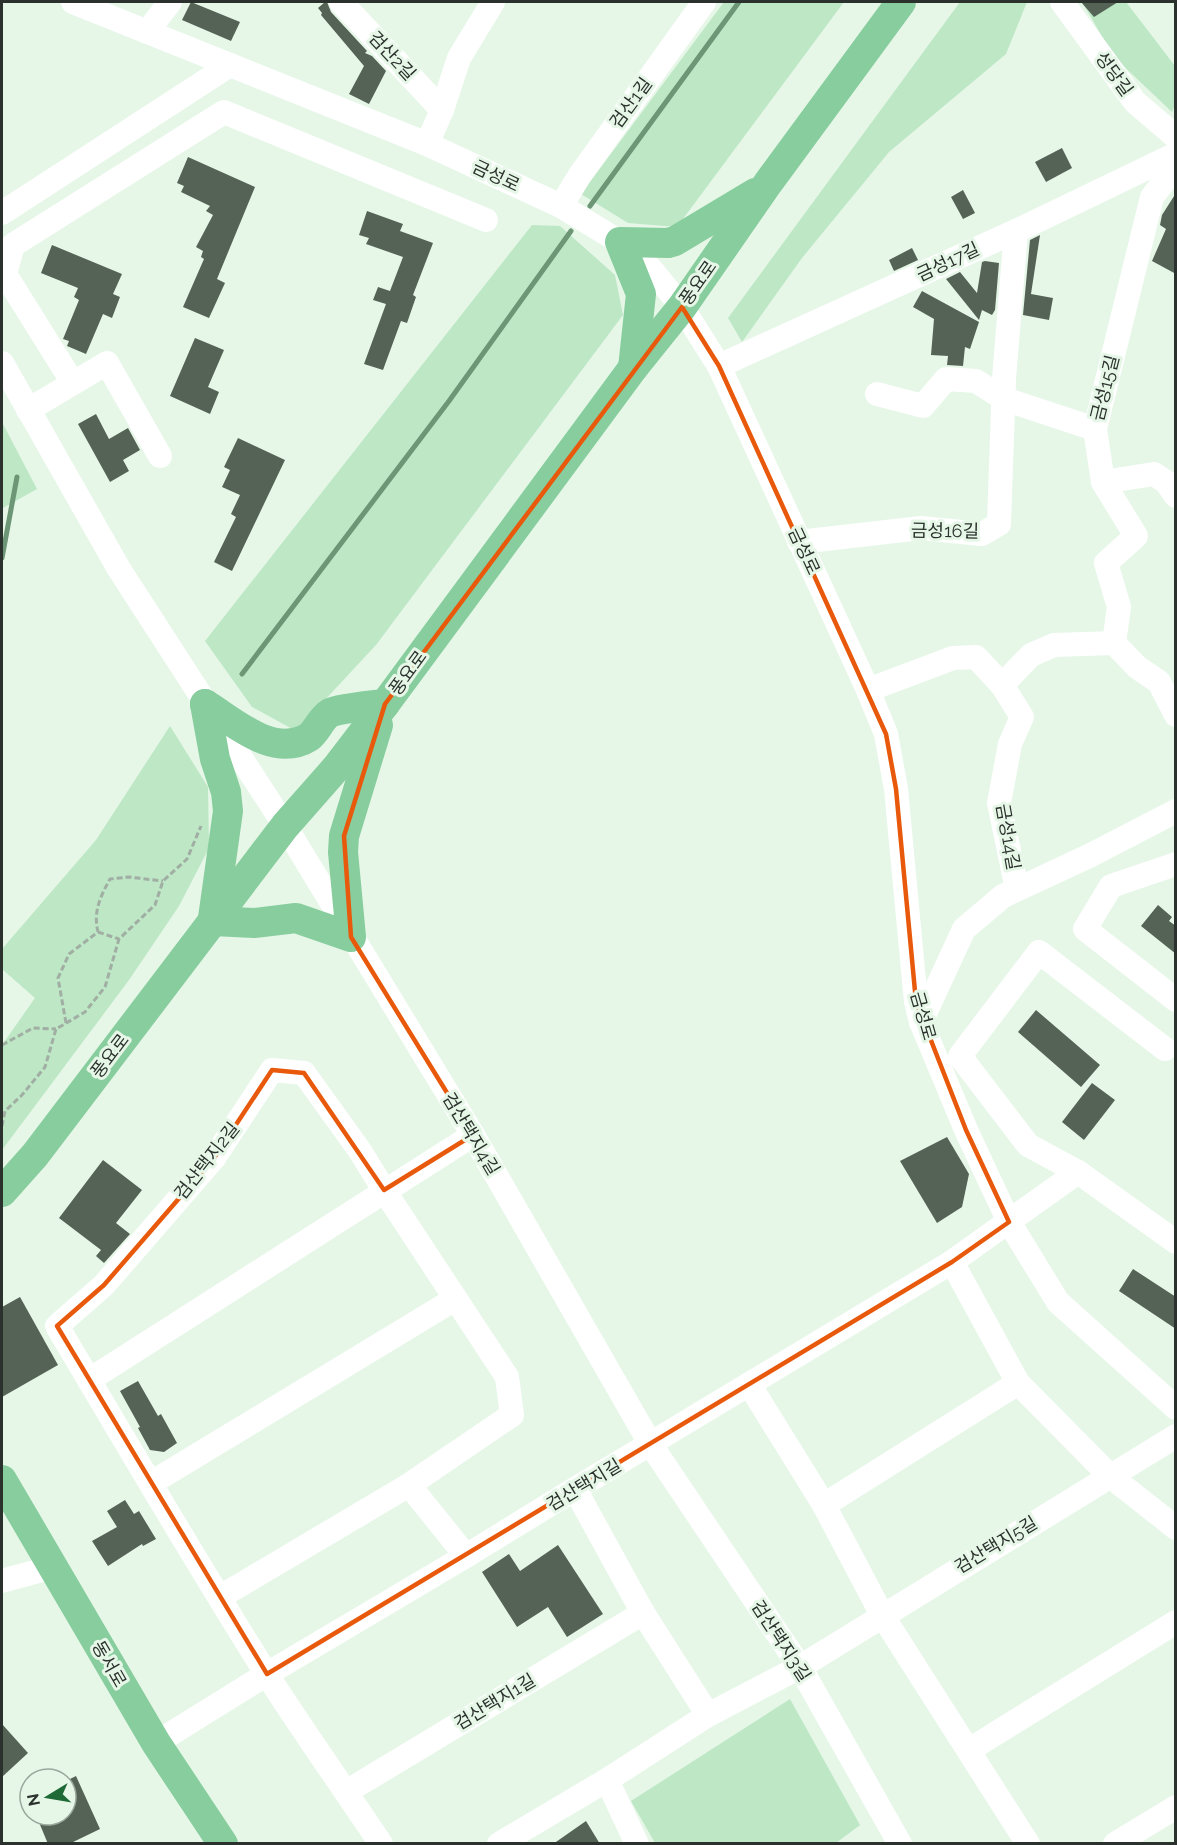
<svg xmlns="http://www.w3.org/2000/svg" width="1177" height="1845" viewBox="0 0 1177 1845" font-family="Raleway,'Noto Sans KR',sans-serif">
  <rect width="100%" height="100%" fill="#e6f7e8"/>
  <g fill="#bde7c5">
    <path d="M724 2H844L677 227 628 223 581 194Z"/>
    <path d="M960 2H1027L1006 54 889 152 802 258 742 342 728 318Z"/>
    <path d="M1082 2H1126L1175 66V105L1172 112 1114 57Z"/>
    <path d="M532 225 560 226 615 275 623 315 376 645 296 731 252 707 205 641Z"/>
    <path d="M2 422 37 489 3 508 2 506Z"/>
    <path d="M170 726 208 787 209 848 179 906 129 980 2 1150V1045L35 998 2 969V949L96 840Z"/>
    <path d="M790 1699 860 1825 836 1843H655L631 1801Z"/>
  </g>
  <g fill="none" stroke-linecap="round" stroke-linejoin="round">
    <g stroke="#6c9675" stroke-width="5">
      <path d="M590 206 739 2"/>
      <path d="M2 558 17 477"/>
      <path d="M242 674 449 401 571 231"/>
    </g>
  </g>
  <g fill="#556357">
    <path d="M191 2 240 22 231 41 182 20Z"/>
    <path d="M325 2H327L331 12 367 51 365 53 372 56 386 71 369 104 349 94 364 66 321 15 322 13 318 8Z"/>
    <path d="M1081 2H1118L1094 17Z"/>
    <path d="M1062 148 1072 168 1046 182 1035 162Z"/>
    <path d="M188 157 255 187 217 279 225 283 209 318 183 307 204 259 201 257 203 251 196 247 213 215 206 211 210 206 181 192 184 186 177 183Z"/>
    <path d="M963 190 975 213 963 219 951 197Z"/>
    <path d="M1176 193V274L1152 261 1166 229 1160 225 1162 215Z"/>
    <path d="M367 211 403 224 400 231 433 243 413 295 416 297 407 323 401 321 383 370 364 364 386 304 373 300 378 287 390 291 403 257 366 244 369 238 359 235Z"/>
    <path d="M1040 235 1031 294 1053 298 1049 320 1023 315 1030 240Z"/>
    <path d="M52 245 122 274 113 294 120 297 112 318 103 314 86 354 67 346 69 341 63 339 79 300 74 297 78 288 41 273Z"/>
    <path d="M912 248 918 260 894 271 889 260Z"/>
    <path d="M985 261 999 263 995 310 992 315 982 310 979 320 946 279 960 272 977 293 982 262Z"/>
    <path d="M922 291 979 322 970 349 965 347 963 366 947 365 948 356 931 355 934 319 913 307Z"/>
    <path d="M195 338 224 350 208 387 219 392 210 414 170 396Z"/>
    <path d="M96 414 109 439 128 428 140 450 123 460 129 471 110 482 78 424Z"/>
    <path d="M238 438 285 460 232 571 214 562 236 517 231 514 240 495 222 487 230 470 224 467Z"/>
    <path d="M1158 905 1172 917 1169 921 1176 926V954L1141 926Z"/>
    <path d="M1036 1010 1100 1065 1081 1087 1018 1032Z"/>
    <path d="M1092 1083 1115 1100 1084 1140 1062 1122Z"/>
    <path d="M947 1137 969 1174 962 1207 937 1223 900 1161Z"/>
    <path d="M103 1160 142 1190 116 1223 130 1234 104 1263 96 1256 101 1250 59 1218Z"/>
    <path d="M1133 1269 1176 1297V1329L1119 1291Z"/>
    <path d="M20 1297 58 1365 2 1397V1307Z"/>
    <path d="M138 1381 158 1416 161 1414 177 1443 164 1452 150 1450 138 1428 140 1427 120 1391Z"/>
    <path d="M125 1500 134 1514 139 1511 156 1539 143 1546 142 1544 108 1566 92 1541 117 1527 107 1511Z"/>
    <path d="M558 1545 603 1614 567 1637 548 1607 517 1627 482 1572 509 1554 520 1571Z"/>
    <path d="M2 1724 28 1753 2 1777Z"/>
    <path d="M76 1776 100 1829 69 1844H48L36 1815H66V1781Z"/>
    <path d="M586 1821 600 1844H553Z"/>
  </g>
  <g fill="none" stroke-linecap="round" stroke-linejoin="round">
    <g stroke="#a1aea3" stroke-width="3" stroke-dasharray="6 3" stroke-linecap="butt">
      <path d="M98 932 119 939"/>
      <path d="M66 1023 58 978 69 954 98 932C93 912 100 897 110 879L129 877 163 881"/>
      <path d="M2 1045 33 1028 56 1029"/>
      <path d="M2 1126 5 1111 22 1095 45 1067 56 1029 85 1012 105 987 119 939 155 905 163 881 187 859 201 826"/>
    </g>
    <g stroke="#fff" stroke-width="24">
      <path d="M73 2 427 144 561 206 620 242 651 269 682 307 719 366 868 690 886 734 896 789 916 1002 921 1022 966 1130 1009 1222 1058 1302 1176 1408"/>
      <path d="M341 2 442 110"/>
      <path d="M1062 2 1135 102 1176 137"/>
      <path d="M147 32 170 2"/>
      <path d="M427 144 442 110 459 58 493 2"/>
      <path d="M561 206 580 175 704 2"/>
      <path d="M2 213 230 65"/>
      <path d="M2 363 119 569 285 826 473 1135 651 1445 800 1667 900 1844"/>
      <path d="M719 366 1016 231 1176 154"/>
      <path d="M73 383 5 274 13 245 224 112 486 220"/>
      <path d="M877 394 923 406 946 379 976 381 1004 399 1095 429"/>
      <path d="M28 410 107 363 160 456"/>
      <path d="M1103 482 1154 474 1166 482 1176 496"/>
      <path d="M799 542 921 528 982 534 999 524 1004 379 1016 231"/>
      <path d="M1114 643 1137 667 1159 682 1176 715"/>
      <path d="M1002 685 1031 655 1054 645 1114 643 1119 607 1106 563 1136 536 1103 482 1095 429 1152 197 1176 166"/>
      <path d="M868 690 953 658 976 657 1002 685 1022 717 1010 744 999 803 1017 889"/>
      <path d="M1176 864 1111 886 1085 929 1176 1000"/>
      <path d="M921 1022 964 929 1003 896 1091 855 1176 811"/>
      <path d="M1078 1172 1176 1242"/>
      <path d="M952 1262 1018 1383 1110 1476 1176 1528"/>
      <path d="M89 1380 473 1135"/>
      <path d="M749 1384 824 1505 882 1615 1028 1844"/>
      <path d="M151 1483 455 1299"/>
      <path d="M409 1485 466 1556"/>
      <path d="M575 1489 643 1613 708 1715"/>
      <path d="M824 1505 1018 1383"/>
      <path d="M2 1581 53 1567"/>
      <path d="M220 1597 409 1485 512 1415 507 1377 384 1190 360 1151 304 1073 272 1070 214 1158 104 1285 57 1326C126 1442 194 1559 266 1673 303 1731 343 1787 381 1844"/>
      <path d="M156 1743 267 1674 466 1556 575 1489 952 1262 1078 1172 1028 1145 960 1056 1039 952 1165 1049"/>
      <path d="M969 1750 1176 1622"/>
      <path d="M607 1780 637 1844"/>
      <path d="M346 1792 643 1613"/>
      <path d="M499 1844 607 1780 708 1715 800 1667 1176 1436"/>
      <path d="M1115 1844 1176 1807"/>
    </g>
    <g stroke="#88cd9e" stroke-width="30">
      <path d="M633 368 641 294 620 242 668 243 675 241 755 193"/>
      <path d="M205 704 215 759 226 792 228 811 213 918"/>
      <path d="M205 704C234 722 274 759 309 737 317 731 321 718 330 713 337 709 375 705 385 704"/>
      <path d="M213 921 254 923 296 918 351 937 343 852 344 836 378 725"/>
      <path d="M2 1192 35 1155 285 826 336 768 385 704 633 368 682 307 768 183 901 2"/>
      <path d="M2 1480 156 1743 223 1844"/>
    </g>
  </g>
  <path fill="none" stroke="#e8590c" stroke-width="4.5" stroke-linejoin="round" d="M682 307 719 366 886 734 896 789 916 1002 966 1130 1009 1222 952 1262 267 1674 57 1326 104 1285 214 1158 272 1070 304 1073 384 1190 473 1135 351 937 344 836 385 704Z"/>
  <g text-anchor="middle" stroke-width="6" stroke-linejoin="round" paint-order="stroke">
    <g font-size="18" fill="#2b312c" stroke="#e6f7e8">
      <text transform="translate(392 56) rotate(47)" y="6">검산2길</text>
      <text transform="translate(1114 74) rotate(54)" y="6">성당길</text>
      <text transform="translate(631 103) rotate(-54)" y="6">검산1길</text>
      <text transform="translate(496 176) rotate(25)" y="6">금성로</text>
      <text transform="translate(948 262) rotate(-25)" y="6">금성17길</text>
      <text transform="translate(698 283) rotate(-55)" y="6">풍요로</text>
      <text transform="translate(1105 388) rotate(-76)" y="6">금성15길</text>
      <text transform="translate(945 531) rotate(1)" y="6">금성16길</text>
      <text transform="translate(804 551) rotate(65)" y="6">금성로</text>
      <text transform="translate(408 673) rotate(-54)" y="6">풍요로</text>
      <text transform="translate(1008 837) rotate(80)" y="6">금성14길</text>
      <text transform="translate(923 1016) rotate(74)" y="6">금성로</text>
      <text transform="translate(110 1056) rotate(-53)" y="6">풍요로</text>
      <text transform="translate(471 1134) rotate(59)" y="6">검산택지4길</text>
      <text transform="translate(207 1161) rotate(-52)" y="6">검산택지2길</text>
      <text transform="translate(584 1485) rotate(-31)" y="6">검산택지길</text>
      <text transform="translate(996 1545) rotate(-31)" y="6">검산택지5길</text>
      <text transform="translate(781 1641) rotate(57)" y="6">검산택지3길</text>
      <text transform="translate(109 1664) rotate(60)" y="6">동서로</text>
      <text transform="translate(495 1702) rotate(-31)" y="6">검산택지1길</text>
    </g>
  </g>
  <rect width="1177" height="1845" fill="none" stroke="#2b312c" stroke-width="6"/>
  <g transform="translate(48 1797) rotate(259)"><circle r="28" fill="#e6f7e8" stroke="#9ba89d" stroke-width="1.5"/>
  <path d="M0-4.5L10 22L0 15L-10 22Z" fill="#1f6937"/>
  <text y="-9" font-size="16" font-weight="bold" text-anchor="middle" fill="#2b312c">N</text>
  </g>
</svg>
